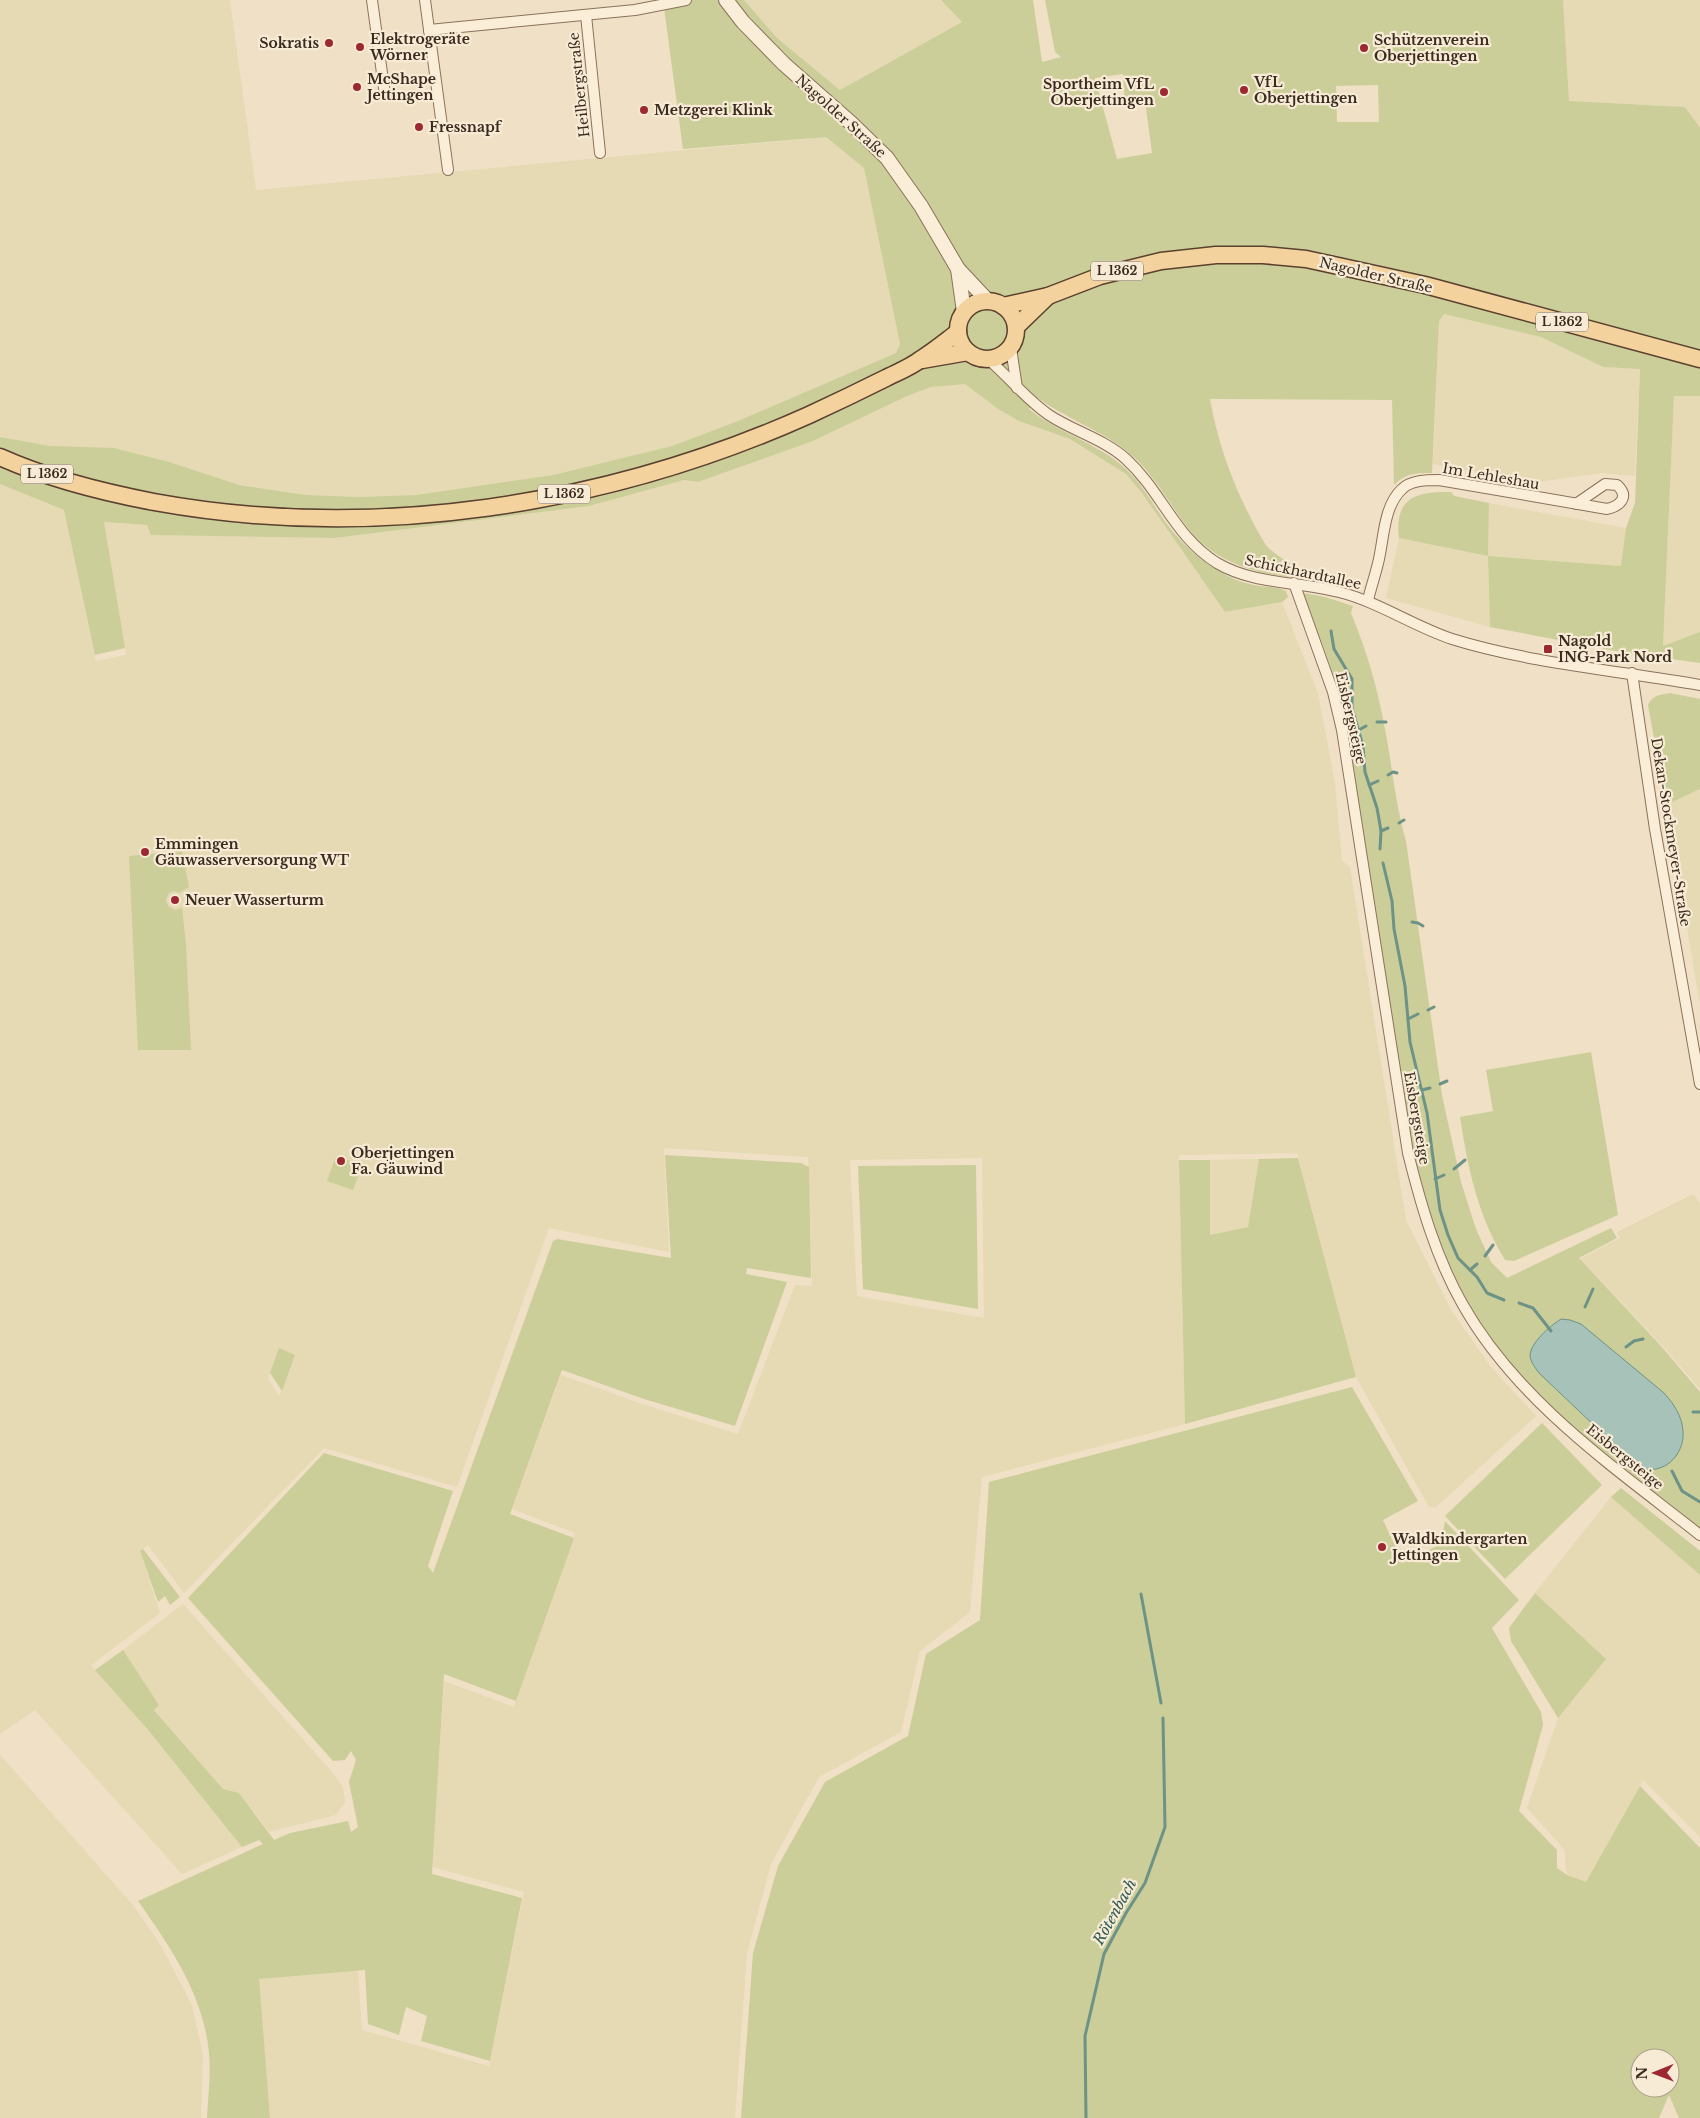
<svg xmlns="http://www.w3.org/2000/svg" width="1700" height="2118" viewBox="0 0 1700 2118" font-family="'Libre Baskerville',serif">
  <rect width="100%" height="100%" fill="#efe0c6"/>
  <g fill="#e5dab3" fill-rule="evenodd">
    <path d="M0 0H230L256 190 826 137 864 168 900 344 896 353 738 421 672 446 553 475 416 495 359 497 306 495 239 485 0 437Z"/>
    <path d="M744 0H941L962 22 840 90 777 38Z"/>
    <path d="M1563 0H1700V128L1685 107 1569 101Z"/>
    <path d="M1444 314 1541 337 1603 367 1640 369 1635 476 1602 473 1537 482 1433 464 1439 320Z"/>
    <path d="M965 384 998 409 1019 421 1070 439 1126 474 1142 493 1225 612 1282 602 1318 693 1335 783 1342 861 1350 867 1406 1220 1451 1310 1491 1367 1536 1416 1435 1508 1429 1507 1356 1377 1297 1153 1179 1155 1185 1424 982 1477 970 1612 920 1651 901 1732 819 1777 771 1864 747 1953 735 2118H270L258 1979 358 1970 362 2030 489 2066 524 1892 432 1867 444 1681 514 1707 575 1533 512 1509 561 1375 642 1404 738 1434 795 1285 812 1286 808 1157 664 1148 669 1252 549 1228 457 1487 324 1448 184 1593 148 1545 140 1551 160 1613 91 1665 149 1731 242 1847 182 1874 35 1710 0 1734V484L64 510 96 661 126 655 103 522 148 525 152 535 335 538 589 506 684 480 698 482 813 441 907 396 931 387ZM982 1158 984 1318 857 1296 850 1160ZM279 1349 295 1355 279 1396 268 1379Z"/>
    <path d="M1674 395 1700 396V632L1663 646Z"/>
    <path d="M1489 503 1626 528 1622 566 1488 556 1490 627 1386 598 1399 538 1488 556Z"/>
    <path d="M1700 789V1004L1666 805Z"/>
    <path d="M1259 1159 1248 1227 1210 1235V1160Z"/>
    <path d="M1693 1194 1700 1203V1389L1662 1345 1580 1259 1620 1238 1617 1232Z"/>
    <path d="M1611 1497 1700 1575V1837L1643 1780 1586 1883 1567 1875 1564 1849 1527 1808 1558 1718 1606 1659 1535 1593Z"/>
    <path d="M183 1604 331 1771 343 1787 345 1802 336 1815 269 1832 239 1793 223 1789 154 1709 159 1705 123 1650Z"/>
    <path d="M0 1755 132 1904 160 1944 192 2005 203 2055 201 2118H0Z"/>
  </g>
  <g fill="#cbce99" fill-rule="evenodd">
    <path d="M663 0H744L777 38 840 90 962 22 941 0H1033L1042 62 1061 57 1055 52 1045 0H1563L1569 101 1685 107 1700 128V396H1674L1663 646 1700 632V663L1621 652 1490 627 1488 556 1399 538C1394 498 1416 491 1451 492L1454 496 1489 503 1488 556 1621 566 1626 528 1635 503 1640 369 1603 367 1541 337 1444 314 1439 321 1432 473C1416 473 1406 473 1394 485L1392 400 1210 399C1219 450 1238 498 1264 542 1273 558 1304 566 1305 579 1261 575 1217 565 1189 529 1171 507 1158 481 1138 461 1110 433 1070 421 1038 398L1029 409C1058 433 1098 443 1126 469 1146 488 1157 513 1174 533 1188 549 1203 562 1221 572 1233 580 1246 584 1260 586 1269 587 1278 587 1286 591L1288 597 1282 602 1225 612 1142 493 1126 474 1070 439 1019 421 998 409 965 384 931 387 907 396 813 441 698 482 684 480 589 506 335 538 151 535 147 525 104 522 125 648 95 655 64 510 0 484V437L50 446 114 448 169 462 239 485 306 495 359 497 416 495 553 475 672 446 738 421 896 353 900 344 864 168 826 137 683 149ZM1123 74 1125 104 1145 101 1152 153 1117 159 1095 78ZM1378 85 1379 122H1337L1336 86Z"/>
    <path d="M1303 593 1325 597 1353 606 1351 613C1366 649 1377 686 1384 724 1392 763 1395 803 1406 841L1442 1095 1461 1182 1476 1229 1491 1262 1507 1278 1611 1228 1617 1238 1579 1258 1661 1346 1700 1392V1528C1625 1469 1544 1413 1489 1335 1419 1237 1406 1113 1389 998 1376 915 1363 833 1351 750L1333 674 1323 645 1301 596Z"/>
    <path d="M1670 693 1700 699V789L1666 805 1648 705C1652 695 1660 695 1670 693Z"/>
    <path d="M182 851 189 887 179 893 174 891 169 893 166 900 168 906 175 910 182 908 186 945 191 1050H138L129 856Z"/>
    <path d="M1591 1052 1618 1215 1514 1261 1505 1260C1477 1214 1468 1168 1460 1117L1493 1111 1486 1070Z"/>
    <path d="M665 1155 801 1163 809 1167 811 1278 747 1268 746 1274 787 1282 735 1426 644 1399 562 1370 510 1514 574 1538 516 1701 444 1674 432 1874 522 1898 490 2061 421 2041 427 2016 406 2007 399 2035 368 2024 365 1970 259 1979 270 2118H207C208 2097 211 2074 209 2053 204 1996 170 1946 138 1901L263 1844 259 1840 242 1847 149 1731 95 1670 123 1650 159 1705 154 1710 223 1789 239 1793 274 1840 290 1833 348 1821 351 1832 358 1827 349 1782 356 1760 351 1751 345 1760 333 1761 188 1598 324 1453 453 1491 428 1566 433 1573 553 1241 557 1239 671 1258Z"/>
    <path d="M336 1156 362 1165 353 1190 327 1181Z"/>
    <path d="M1298 1158 1356 1377 1185 1424 1179 1160H1210V1235L1248 1227 1259 1159Z"/>
    <path d="M976 1165 978 1309 863 1289 858 1166Z"/>
    <path d="M279 1348 295 1355 282 1391 270 1373Z"/>
    <path d="M1352 1387 1418 1501 1383 1520 1403 1563 1441 1544 1445 1521 1519 1600 1492 1628 1541 1712 1543 1725 1519 1811 1557 1850V1868L1567 1875 1586 1882 1640 1786 1700 1848V2118H1679L1669 2095 1659 2118H741L753 1953 778 1866 825 1782 908 1736 926 1654 980 1620 989 1482ZM1640 2058H1670V2088H1640Z"/>
    <path d="M1542 1423 1602 1485 1505 1579 1445 1516Z"/>
    <path d="M1621 1488 1700 1551V1575L1611 1497Z"/>
    <path d="M143 1549 180 1597 170 1605 165 1596 158 1602 140 1551Z"/>
    <path d="M1535 1593 1606 1659 1558 1718 1511 1641 1509 1628Z"/>
  </g>
  <path fill="#a7c3b9" stroke="#6d9286" d="M1561 1319 1570 1320 1581 1324 1664 1393C1674 1404 1682 1416 1683 1431 1685 1456 1662 1477 1638 1467L1540 1374C1536 1369 1531 1363 1530 1356 1530 1343 1550 1326 1561 1319Z"/>
  <g fill="none" stroke-linecap="round" stroke-linejoin="round">
    <g stroke="#6d9286" stroke-width="3">
      <path d="M1331 631 1334 649 1352 679V708L1363 746 1365 772 1377 808 1381 831 1380 849"/>
      <path d="M1377 722H1386"/>
      <path d="M1357 731 1366 726"/>
      <path d="M1388 775 1393 772 1397 773"/>
      <path d="M1369 785 1378 781"/>
      <path d="M1399 823 1404 820"/>
      <path d="M1381 831 1388 828"/>
      <path d="M1383 863 1392 901 1394 929 1405 986 1410 1042 1427 1113 1440 1210 1448 1235 1458 1258 1477 1277 1487 1293 1504 1300"/>
      <path d="M1412 922 1418 923 1423 926"/>
      <path d="M1428 1010 1434 1007"/>
      <path d="M1408 1019 1418 1014"/>
      <path d="M1440 1084 1447 1081"/>
      <path d="M1422 1090 1430 1088"/>
      <path d="M1454 1169 1465 1160"/>
      <path d="M1435 1179 1444 1175"/>
      <path d="M1485 1256 1493 1245"/>
      <path d="M1470 1270 1477 1264"/>
      <path d="M1519 1303 1533 1308 1551 1331"/>
      <path d="M1585 1307 1593 1289"/>
      <path d="M1626 1347 1634 1341 1643 1339"/>
      <path d="M1693 1412H1700"/>
      <path d="M1672 1471 1682 1491 1700 1502"/>
      <path d="M1141 1594 1161 1703"/>
      <path d="M1086 2118 1085 2036 1104 1954 1126 1913 1145 1883 1165 1827 1163 1718"/>
    </g>
    <g stroke="#8b715b" stroke-width="12">
      <g id="minor">
        <path d="M372 0 385 95"/>
        <path d="M425 0 448 170"/>
        <path d="M586 15 600 153"/>
        <path d="M429 30 635 10 686 0"/>
        <path d="M1011 348 1017 388"/>
        <path d="M989 360C1010 378 1026 399 1049 415 1073 431 1104 439 1126 459 1162 492 1174 536 1217 563 1254 585 1299 581 1339 592 1379 602 1413 626 1452 639 1529 663 1620 671 1700 685"/>
        <path d="M1294 583 1333 692 1342 730 1408 1153C1421 1205 1436 1258 1463 1305 1518 1402 1614 1467 1700 1535"/>
        <path d="M1368 600C1371 587 1376 573 1379 559 1384 536 1384 506 1402 489 1411 480 1427 480 1439 480L1607 509C1620 506 1630 497 1617 485L1605 484 1576 504"/>
        <path d="M1632 673 1655 829 1700 1084"/>
      </g>
    </g>
    <g stroke="#8b715b" stroke-width="16">
      <g id="tertiary">
        <path d="M726 0 743 22 784 64 851 123 887 158 921 206 958 269 988 301"/>
        <path d="M958 269 964 312"/>
      </g>
    </g>
    <g stroke="#59402f" stroke-width="19">
      <g id="primary">
        <circle cx="987" cy="330" r="29"/>
        <path d="M1003 306 1048 296 1100 276 1161 261 1216 255H1263L1306 259 1425 285 1700 359"/>
        <path d="M1016 327 1048 296"/>
        <path d="M922 360 968 352"/>
        <path d="M0 457C49 479 102 492 154 502 374 542 606 506 809 415 835 403 860 391 886 378 898 372 911 367 921 359 934 351 946 341 958 332"/>
      </g>
    </g>
    <use href="#minor" stroke="#faeed9" stroke-width="10"/>
    <use href="#tertiary" stroke="#faeed9" stroke-width="14"/>
    <use href="#primary" stroke="#f3d29d" stroke-width="16"/>
  </g>
  <g fill="#9c2932" stroke="#f7ebd5" stroke-width="2">
    <circle cx="329" cy="43" r="5"/>
    <circle cx="360" cy="47" r="5"/>
    <circle cx="1364" cy="48" r="5"/>
    <circle cx="357" cy="87" r="5"/>
    <circle cx="1244" cy="90" r="5"/>
    <circle cx="1164" cy="92" r="5"/>
    <circle cx="644" cy="110" r="5"/>
    <circle cx="419" cy="127" r="5"/>
    <rect x="1543" y="644" width="10" height="10" rx="2.5"/>
    <circle cx="145" cy="852" r="5"/>
    <circle cx="175" cy="900" r="5"/>
    <circle cx="341" cy="1161" r="5"/>
    <circle cx="1382" cy="1547" r="5"/>
  </g>
  <g text-anchor="middle" stroke-width="4.5" stroke-linejoin="round" paint-order="stroke">
    <g fill="#f7ebd5" stroke="#736556" stroke-width="1">
      <rect x="1091" y="261.5" width="52" height="19" rx="4"/>
      <rect x="1536" y="312.5" width="52" height="19" rx="4"/>
      <rect x="21" y="464.5" width="52" height="19" rx="4"/>
      <rect x="538" y="484.5" width="52" height="19" rx="4"/>
    </g>
    <g font-size="12" font-weight="bold" fill="#3b2b1f">
      <text x="1117" y="275">L 1362</text>
      <text x="1562" y="326">L 1362</text>
      <text x="47" y="478">L 1362</text>
      <text x="564" y="498">L 1362</text>
    </g>
    <g font-size="14" font-weight="bold" fill="#3b2b1f" stroke="#f7ebd5" text-anchor="start">
      <text x="370" y="44">Elektrogeräte<tspan x="370" dy="16">Wörner</tspan></text>
      <text x="1374" y="45">Schützenverein<tspan x="1374" dy="16">Oberjettingen</tspan></text>
      <text x="319" y="48" text-anchor="end">Sokratis</text>
      <text x="367" y="84">McShape<tspan x="367" dy="16">Jettingen</tspan></text>
      <text x="1254" y="87">VfL<tspan x="1254" dy="16">Oberjettingen</tspan></text>
      <text x="1154" y="89" text-anchor="end">Sportheim VfL<tspan x="1154" dy="16">Oberjettingen</tspan></text>
      <text x="654" y="115">Metzgerei Klink</text>
      <text x="429" y="132">Fressnapf</text>
      <text x="1558" y="646">Nagold<tspan x="1558" dy="16">ING-Park Nord</tspan></text>
      <text x="155" y="849">Emmingen<tspan x="155" dy="16">Gäuwasserversorgung WT</tspan></text>
      <text x="185" y="905">Neuer Wasserturm</text>
      <text x="351" y="1158">Oberjettingen<tspan x="351" dy="16">Fa. Gäuwind</tspan></text>
      <text x="1392" y="1544">Waldkindergarten<tspan x="1392" dy="16">Jettingen</tspan></text>
    </g>
    <g font-size="14" fill="#3b2b1f" stroke="#f7ebd5">
      <text transform="translate(579 85) rotate(-96)" y="5">Heilbergstraße</text>
      <text transform="translate(841 116) rotate(42)" y="5">Nagolder Straße</text>
      <text transform="translate(1376 275) rotate(13)" y="5">Nagolder Straße</text>
      <text transform="translate(1491 476) rotate(10)" y="5">Im Lehleshau</text>
      <text transform="translate(1303 572) rotate(12)" y="5">Schickhardtallee</text>
      <text transform="translate(1351 718) rotate(77)" y="5">Eisbergsteige</text>
      <text transform="translate(1671 832) rotate(81)" y="5">Dekan-Stockmeyer-Straße</text>
      <text transform="translate(1417 1118) rotate(80)" y="5">Eisbergsteige</text>
      <text transform="translate(1625 1457) rotate(39)" y="5">Eisbergsteige</text>
    </g>
    <g font-size="15" font-style="italic" fill="#2e5b55" stroke="#f7ebd5">
      <text transform="translate(1115 1912) rotate(-61)" y="5">Rötenbach</text>
    </g>
  </g>
  <g transform="translate(1655 2073) rotate(269)"><circle r="24" fill="#f7ebd5" stroke="#ac9e8c"/>
  <path d="M0-4L9 19L0 12L-9 19Z" fill="#9c2932"/>
  <text y="-8" font-size="14" font-weight="bold" text-anchor="middle" fill="#3b2b1f">N</text>
  </g>
</svg>
